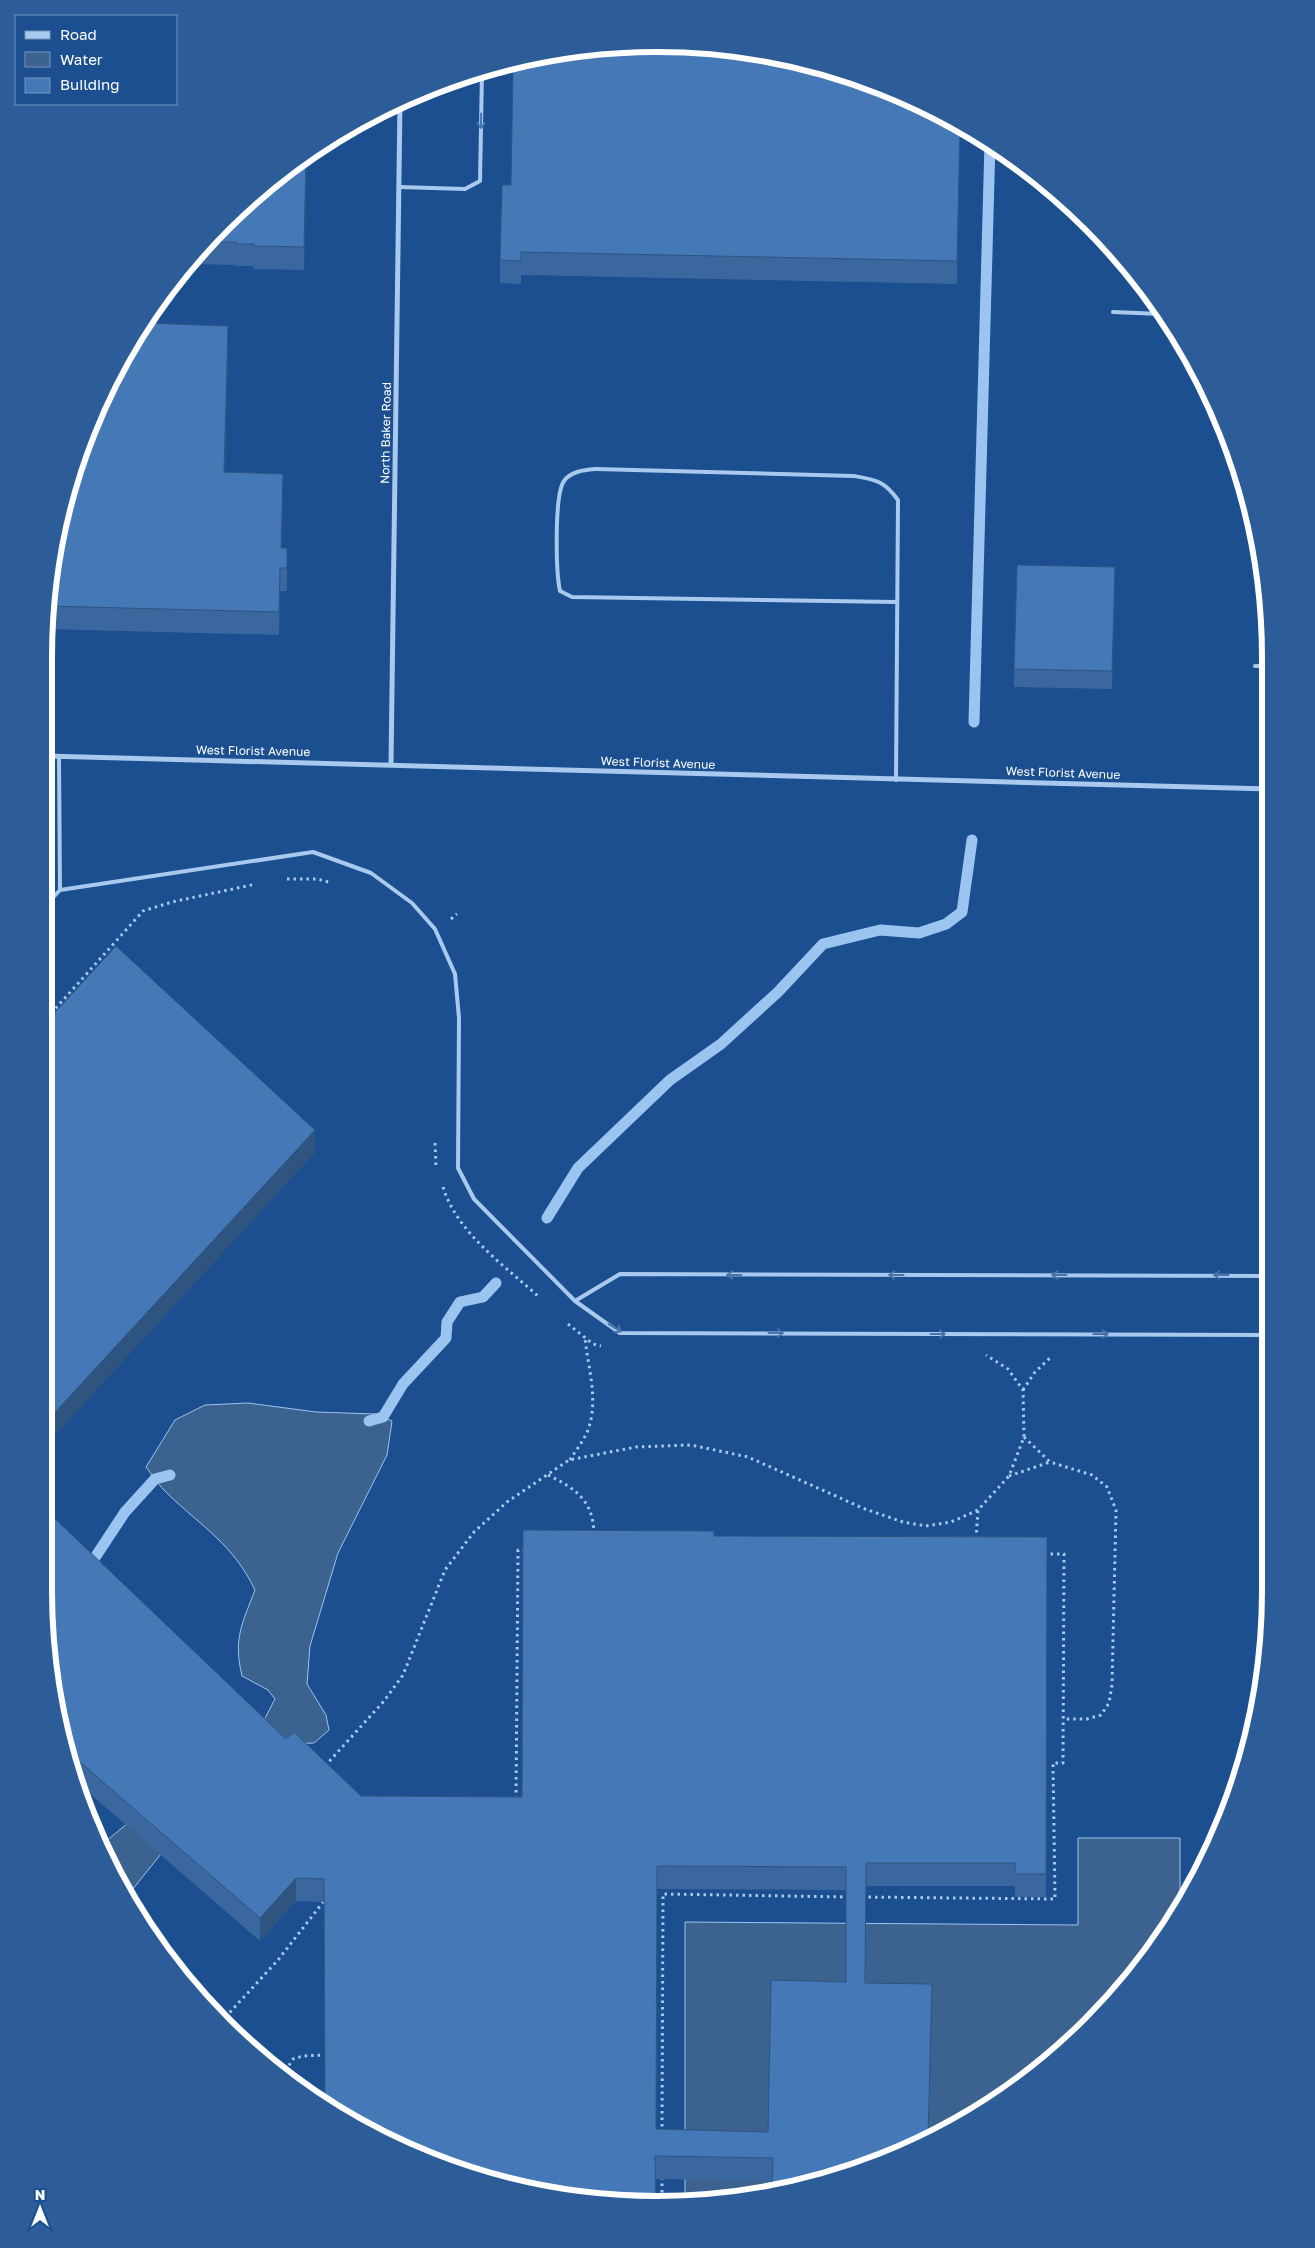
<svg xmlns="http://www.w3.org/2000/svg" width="1315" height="2248" viewBox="0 0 1315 2248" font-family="'Golos Text',sans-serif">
  <rect width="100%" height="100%" fill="#1b4f8f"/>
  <g fill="#3c6290" stroke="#9cc4f0">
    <path d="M248 1403 316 1412 375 1414 392 1421 387 1455 338 1553 310 1646 307 1684 326 1715 329 1730 314 1743 278 1744 173 1839 128 1895 107 1862 100 1846 253 1721 264 1720 275 1699 268 1690 242 1676C233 1639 242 1624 255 1590 233 1544 202 1527 168 1494 159 1486 153 1476 146 1467L175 1420 205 1405Z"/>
    <path d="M1078 1838H1180V1908L1168 1931 1119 1995 1031 2077 964 2122 855 2172 777 2193 685 2202V1922L1078 1925Z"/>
  </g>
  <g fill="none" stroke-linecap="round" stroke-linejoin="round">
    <g stroke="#9cc4f0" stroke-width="11">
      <path d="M974 722 990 143"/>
      <path d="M547 1218 578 1168 670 1080 721 1044 778 992 823 944 880 930 919 933 946 924 962 912 972 840"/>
      <path d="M369 1421 383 1417 403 1384 446 1338 447 1322 460 1302 483 1297 496 1283"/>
      <path d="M94 1559 125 1512 155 1479 170 1475"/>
    </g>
    <g stroke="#a9c9ee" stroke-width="3" stroke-dasharray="2.5 4" stroke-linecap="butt">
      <path d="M287 879H317L332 883"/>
      <path d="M451 919 457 914"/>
      <path d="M47 1018 143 911 172 902 256 884"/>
      <path d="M435 1143 436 1167"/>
      <path d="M443 1187C457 1233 505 1266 539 1297"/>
      <path d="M568 1324 593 1344 601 1346"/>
      <path d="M1023 1390 1035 1372 1052 1356"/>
      <path d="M1024 1437 1050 1462 1092 1475 1107 1487 1116 1510 1112 1685 1109 1703 1101 1715 1087 1719H1063"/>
      <path d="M570 1460C576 1450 584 1440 588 1430 599 1399 588 1369 585 1338"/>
      <path d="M548 1475C576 1489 593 1500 594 1534"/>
      <path d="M1009 1476 1050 1462"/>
      <path d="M976 1539 978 1510"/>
      <path d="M325 1766 384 1701 403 1675 445 1570 474 1532 507 1502 569 1460 636 1447 691 1445 748 1457 865 1509 903 1522 926 1526 951 1522 978 1510 1009 1476 1024 1437 1023 1390 1008 1369 986 1355"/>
      <path d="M516 1799 518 1550H526"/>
      <path d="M862 1897 1055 1899 1053 1763H1063L1064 1554H1045"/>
      <path d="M221 2022 278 1960 324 1901"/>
      <path d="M288 2078V2067L293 2059 303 2056 324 2055"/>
      <path d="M662 2133 663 1894 848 1897"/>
      <path d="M662 2177V2204"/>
    </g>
    <g stroke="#a9c9ee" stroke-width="4">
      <path d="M399 187 465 189 480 181 482 72"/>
      <path d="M1113 312 1161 314"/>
      <path d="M896 602 572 597 560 591C556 573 554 495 564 481 571 471 585 470 596 469L854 476C877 480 884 481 898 500L896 780"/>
      <path d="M1255 666H1270"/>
      <path d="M60 890 313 852 371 873 412 903 435 929 455 974 459 1018 458 1168 474 1199 575 1301 620 1333 1270 1335"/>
      <path d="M46 905 60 890 59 757"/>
      <path d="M575 1301 620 1274 1270 1276"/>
    </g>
    <g stroke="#a9c9ee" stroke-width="5">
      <path d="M46 756 1270 789"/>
      <path d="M391 764 400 102"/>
    </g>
  </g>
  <g fill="#3a679d" fill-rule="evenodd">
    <path d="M960 127 957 284 521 275V284L500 283V260L511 185Z"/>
    <path d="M307 155 304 270 254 269V266H236V265L190 264 223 224Z"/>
    <path d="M228 349 225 472 283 497 282 548H287V591H280L279 635 45 629V617L76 460Z"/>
    <path d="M1258 559 1270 617V620H1258Z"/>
    <path d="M1115 585 1112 689 1014 687V669Z"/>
    <path d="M714 1536 1047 1537 1046 1897H1015V1886H866L865 1983 932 2007 929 2138 855 2172 773 2181 656 2179 324 1902 296 1901 260 1941 74 1780 49 1671 286 1739 361 1796 522 1797ZM657 1889 846 1890V1982L768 2132 656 2129Z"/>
  </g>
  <g fill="#305480">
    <path d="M960 126V127L957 284V261Z"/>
    <path d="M307 155 304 270V247Z"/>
    <path d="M228 326V349L224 495V472Z"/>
    <path d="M283 474V497L281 571V548Z"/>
    <path d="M1115 567V585L1112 689V671Z"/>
    <path d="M315 1130V1153L48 1443V1420Z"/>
    <path d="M73 1756V1773L70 1760Z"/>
    <path d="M296 1878V1901L260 1941V1918Z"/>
    <path d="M932 1984V2007L928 2138Z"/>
  </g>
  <g fill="#4478b7" stroke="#305480" fill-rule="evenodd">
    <path d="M657 44 777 55 892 90 960 126 957 261 521 252V261L500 260 502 185H511L513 63 537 56Z"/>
    <path d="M306 156 304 247 254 246V244H236V242H209L223 224Z"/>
    <path d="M144 323 228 326 224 472 283 474 281 548H287V568H280L279 612 47 606 76 460Z"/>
    <path d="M1258 559 1267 603 1258 602Z"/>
    <path d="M1017 565 1115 567 1112 671 1014 669Z"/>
    <path d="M116 946 315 1130 48 1420 47 1021Z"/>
    <path d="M48 1512 286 1739 294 1732 361 1796 522 1797 523 1530 714 1531V1536L1047 1537 1046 1874H1015V1863H866L865 1983 932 1984 928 2138 855 2172 777 2193H772L773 2158 655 2156 656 2204 498 2183 386 2141 325 2105 324 1879 296 1878 260 1918 73 1756 70 1760 49 1671ZM657 1866 846 1867V1982L771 1980 768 2132 656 2129Z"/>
  </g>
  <defs><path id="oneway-shaft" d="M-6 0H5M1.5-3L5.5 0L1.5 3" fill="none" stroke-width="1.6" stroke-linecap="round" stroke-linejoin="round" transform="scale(1.25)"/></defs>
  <g stroke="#4674ac">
    <use href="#oneway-shaft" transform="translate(481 121) rotate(91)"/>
    <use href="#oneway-shaft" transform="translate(734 1275) rotate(-180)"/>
    <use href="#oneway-shaft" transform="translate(896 1275) rotate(-180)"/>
    <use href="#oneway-shaft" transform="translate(1059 1275) rotate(-180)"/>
    <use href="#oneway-shaft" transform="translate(1221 1275) rotate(-180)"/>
    <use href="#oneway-shaft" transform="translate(615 1328) rotate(31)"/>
    <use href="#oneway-shaft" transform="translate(776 1333)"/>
    <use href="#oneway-shaft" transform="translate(938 1334)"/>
    <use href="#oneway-shaft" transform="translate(1101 1334)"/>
  </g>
  <g text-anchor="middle" stroke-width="4" stroke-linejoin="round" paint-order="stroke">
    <g font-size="12" fill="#fff" stroke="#1b4f8f">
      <text transform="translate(386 433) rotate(-89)" y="4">North Baker Road</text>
      <text transform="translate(253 751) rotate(1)" y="4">West Florist Avenue</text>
      <text transform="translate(658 763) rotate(2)" y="4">West Florist Avenue</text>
      <text transform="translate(1063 773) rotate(2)" y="4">West Florist Avenue</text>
    </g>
  </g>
  <path d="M0 0H1315V2248H0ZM657 52H657A605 605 0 0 1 1262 657V1591A605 605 0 0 1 657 2196H657A605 605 0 0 1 52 1591V657A605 605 0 0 1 657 52Z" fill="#2d5d98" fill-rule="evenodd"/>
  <path fill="none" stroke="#fff" stroke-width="6" d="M657 52H657A605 605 0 0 1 1262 657V1591A605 605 0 0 1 657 2196H657A605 605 0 0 1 52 1591V657A605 605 0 0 1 657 52Z"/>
  <rect x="15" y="15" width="162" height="90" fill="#1b4f8f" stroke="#7695bc"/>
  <rect x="25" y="31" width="25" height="8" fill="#a9c9ee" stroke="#7695bc"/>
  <text x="60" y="40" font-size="15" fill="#ffffff">Road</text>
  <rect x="25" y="52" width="25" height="15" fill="#3c6290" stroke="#7695bc"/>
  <text x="60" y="65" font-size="15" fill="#ffffff">Water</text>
  <rect x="25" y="78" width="25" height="15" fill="#4478b7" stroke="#7695bc"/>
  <text x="60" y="90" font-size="15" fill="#ffffff">Building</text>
  <g transform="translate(40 2208)" stroke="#1b4f8f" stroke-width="4" paint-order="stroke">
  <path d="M0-4L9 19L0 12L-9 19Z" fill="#ffffff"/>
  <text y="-8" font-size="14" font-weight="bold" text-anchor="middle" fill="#ffffff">N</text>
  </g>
</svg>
